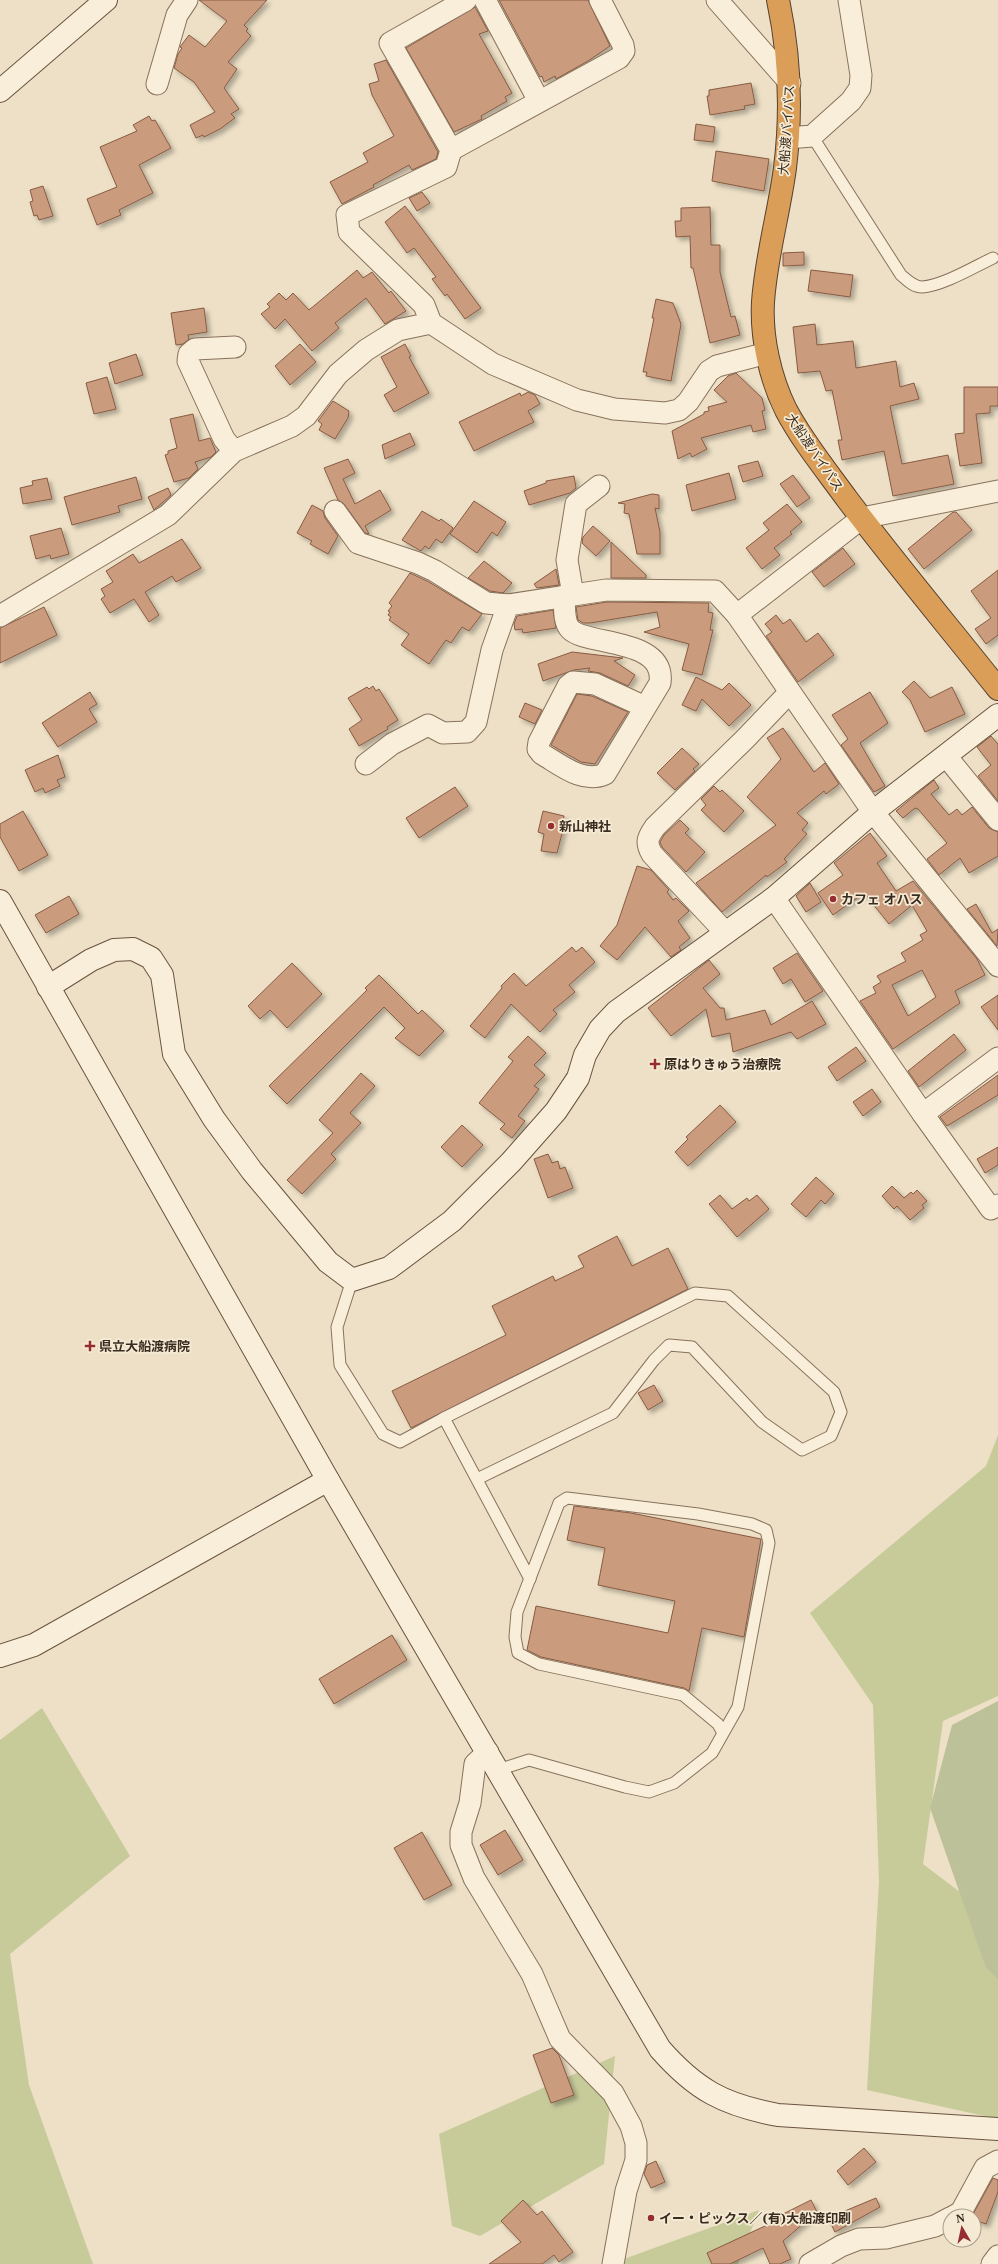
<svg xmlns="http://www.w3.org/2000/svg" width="998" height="2264" viewBox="0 0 998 2264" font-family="'Noto Serif','Noto Sans JP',serif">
  <defs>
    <filter id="shadow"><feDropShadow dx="3.5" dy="3.5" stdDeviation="2" flood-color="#0004"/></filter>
  </defs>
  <rect width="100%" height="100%" fill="#ede0c6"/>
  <g fill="#c7cb9a">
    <path d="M998 1435V1696L943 1721 923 1864 998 1921V2119L867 2090 879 1882 873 1705 810 1613 986 1466Z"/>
    <path d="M42 1708 130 1856 10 1954 29 2085 93 2264H0V1740Z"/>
    <path d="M615 2056 604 2164 480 2236 452 2226 439 2134Z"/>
    <path d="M759 2210 738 2264H610Z"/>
  </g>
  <path fill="#bdc199" d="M998 1701V1979L986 1968 930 1808 952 1725Z"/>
  <g fill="#cb9b7d" stroke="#875b42" fill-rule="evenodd" filter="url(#shadow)">
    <path d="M199 0H267L244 25 248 29 246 31 251 36 228 62 237 69 224 88 239 109 231 114 235 118 220 129 204 137 203 135 196 138 190 125 215 112 194 82 174 68 178 54 182 48 180 47 189 35 205 47 227 21Z"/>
    <path d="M499 0H588L610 46 588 61 556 79 555 76 544 82 542 76 540 77Z"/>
    <path d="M475 7 488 31 479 34 512 93 505 97 507 101 481 116 482 119 454 132 406 48Z"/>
    <path d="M386 60 438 152 436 159 412 170 409 165 373 185 374 187 342 204 330 182 368 162 363 153 394 136 372 95 369 84 379 81 374 64Z"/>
    <path d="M751 83 755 104 744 106 745 109 710 115 707 96H709V90Z"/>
    <path d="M149 116 152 121 155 120 171 148 139 165 153 193 119 210 121 215 97 225 87 199 117 187 100 147 137 131 133 125Z"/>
    <path d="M696 124 715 127 713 142 694 140Z"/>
    <path d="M716 151 769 159 764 191 712 181Z"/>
    <path d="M43 186 53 216 39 220 37 215 34 216 30 202 33 201 30 190Z"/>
    <path d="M422 192 430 203 417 211 409 198Z"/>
    <path d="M405 206 481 308 465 319 447 294 445 296 432 279 436 277 414 248 407 253 385 222Z"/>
    <path d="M710 207 711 245H720V272L731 317 735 316 740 335 710 343 693 268H691L690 236 676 237 675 221H681V208Z"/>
    <path d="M804 252V265L783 266V253Z"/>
    <path d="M357 270 363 278 372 272 389 293 391 291 406 311 385 324 366 298 335 323 339 328 312 351 285 319 275 329 261 314 270 307 267 304 279 293 286 300 293 293 309 310Z"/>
    <path d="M811 270 853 275 850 297 808 291Z"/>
    <path d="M656 299 673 303 681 324 671 381 646 376 647 372H643L654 318H652Z"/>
    <path d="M204 308 207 332 188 335 189 339 183 344 176 345 171 313Z"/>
    <path d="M815 324 817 345 853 341 856 368 896 361 900 387 914 383 919 399 890 406 902 464 948 455 954 484 893 496 884 451 842 460 838 440H842L832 390 826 391 820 371 798 373 793 327Z"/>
    <path d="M300 344 316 362 290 385 275 366Z"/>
    <path d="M405 344 411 356 409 357 429 393 394 412 384 395 397 387 381 357Z"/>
    <path d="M136 354 143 375 115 384 109 363Z"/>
    <path d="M736 373 762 398 765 410 762 411 766 429 753 432 751 425 701 438 707 449 692 457 690 453 678 459 672 431 704 414V412L709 411 708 407 727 402 714 390 728 376Z"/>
    <path d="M107 377 116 409 94 414 86 383Z"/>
    <path d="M964 387H998V406H990V413L976 414 982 463 960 466 955 434 964 433Z"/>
    <path d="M528 392 535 395 540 404 528 411 534 422 474 451 459 422 520 393 521 396Z"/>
    <path d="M333 401 349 411 348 418 335 439 319 430 322 424 318 421Z"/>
    <path d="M193 414 199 441 210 438 216 452 211 457 195 462 198 469 189 478 174 482 165 455 168 454V451L177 448 170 419Z"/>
    <path d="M410 433 415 445 385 459 382 445Z"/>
    <path d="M348 459 355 473 343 479 355 504 380 490 391 510 365 526 369 534 365 533 344 504 338 500 324 468Z"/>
    <path d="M758 461 763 476 743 482 738 466Z"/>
    <path d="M729 473 736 499 692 511 686 485Z"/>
    <path d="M793 475 810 498 797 507 780 484Z"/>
    <path d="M574 476 576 488 570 493 529 505 524 491 546 483V481Z"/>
    <path d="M136 477 142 499 118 506 120 512 72 525 64 497Z"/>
    <path d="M47 478 52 499 23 504 20 488 33 485 32 481Z"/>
    <path d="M168 488 171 495 154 510 148 497Z"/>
    <path d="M652 494 659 495V509L655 508 660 532V554H637L629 514 624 513 625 504 618 503Z"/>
    <path d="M474 501 506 522 497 536 492 532 477 553 450 534Z"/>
    <path d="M787 504 802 522 790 532 792 534 774 548 780 555 762 569 746 548 769 530 763 523Z"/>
    <path d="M312 505 323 511 325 518 338 536 328 554 310 544 312 541 297 533Z"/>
    <path d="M422 511 439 521 441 519 453 528 442 543 436 539 429 549 425 546 421 551 402 540Z"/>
    <path d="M953 512H956L972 530 924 569 908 549Z"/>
    <path d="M593 526 610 541 596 556 582 543 583 537Z"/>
    <path d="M61 528 69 554 51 559 50 555 36 559 30 536Z"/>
    <path d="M182 539 201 568 176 582 172 576 145 592 159 615 149 622 134 599 110 613 101 599 105 596 101 589 113 582 106 571 133 554 139 563Z"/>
    <path d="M611 542 646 575V578H611Z"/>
    <path d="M843 548 855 564 824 587 812 572Z"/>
    <path d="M484 561 512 583 503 593 490 591 468 578Z"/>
    <path d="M556 569 559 585 537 588 534 584Z"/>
    <path d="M998 570V635L986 644 975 629 991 618 971 591Z"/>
    <path d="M410 573 429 582 482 614 469 631 462 627 451 643 446 640 429 664 401 645 409 634 389 620 391 617 388 615 390 612 388 611 392 606 389 603Z"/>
    <path d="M607 602 709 603 708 612 713 613 710 630H713L702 675 682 670 689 644 644 632 660 627 657 612 590 623H583L578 620 576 607Z"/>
    <path d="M44 607 57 635 0 663V628Z"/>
    <path d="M553 610 556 628 523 633 522 629 515 630 514 624 517 616Z"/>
    <path d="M776 615 783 624 790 619 806 642 818 633 834 655 798 682 766 636 772 632 765 624Z"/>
    <path d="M572 652 623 658 614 661 635 675 628 686 600 673 588 671 590 668 574 670 543 681 538 664Z"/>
    <path d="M696 677 722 690 729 683 751 705 729 726 702 699 696 711 682 705Z"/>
    <path d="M914 681 930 698 952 687 965 714 925 732 910 700 902 692Z"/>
    <path d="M373 686 376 691 379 689 398 720 387 727 388 729 359 746 349 729 362 720 348 698 367 687 369 689Z"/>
    <path d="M90 692 97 704 89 709 97 722 58 747 42 723Z"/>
    <path d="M870 692 888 723 860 743 885 786 874 792 841 745 848 739 832 715Z"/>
    <path d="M577 694 592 696 628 712 595 764 581 762 551 745Z"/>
    <path d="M525 703 542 710 535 724 519 717Z"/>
    <path d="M783 728 814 772 825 763 839 784 826 794 824 791 797 813 808 823 802 830 807 834 784 859 787 862 767 877 766 875 722 912 696 883 776 825 747 797 781 759 767 738Z"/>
    <path d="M991 736 998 744V801L978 776 991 765 977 747Z"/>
    <path d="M682 748 699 764 693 769 695 771 675 790 657 773Z"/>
    <path d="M58 755 65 777 57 780 60 786 45 793 43 788 35 792 25 770Z"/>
    <path d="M934 780 939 788 931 794 949 815 957 809 962 815 972 807 989 828 998 832V856L969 873 960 858 939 875 927 859 947 843 918 809 915 808 903 818 896 811Z"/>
    <path d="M714 786 720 792 722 790 744 811 724 832 701 810 706 805 701 799Z"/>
    <path d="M455 787 468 806 419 838 406 818Z"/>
    <path d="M23 811 48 855 19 871 0 837V824Z"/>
    <path d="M543 811 564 816 563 822H565L557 853 541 851 544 834 538 832Z"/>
    <path d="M680 820 689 829 685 833 705 852 686 872 662 847 660 842 664 835Z"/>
    <path d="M870 833 887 856 877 863 896 891 913 881 977 959 985 975 955 991 960 1003 893 1049 860 1001 876 993 873 987 881 982 877 976 906 961 901 953 923 940 920 935 927 931 912 905 889 924 864 893 833 915 818 893 843 875 834 863ZM922 970 936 997 908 1016 892 985Z"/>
    <path d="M637 866 651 870 669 890 667 892 673 900 676 898 689 911 678 921 690 938 679 947 681 950 671 957 645 927 617 960 600 946 617 925Z"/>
    <path d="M810 883 821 902 806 912 796 896Z"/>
    <path d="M69 896 79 914 46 933 35 915Z"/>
    <path d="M976 904 992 933 998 929 997 946 967 909Z"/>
    <path d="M572 947 576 952 582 947 595 962 569 985 575 992 553 1010 557 1014 540 1032 511 1004 485 1038 470 1026 502 988 501 986 514 973 526 986Z"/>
    <path d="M797 953 823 991 805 1002 791 979 783 984 773 968Z"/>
    <path d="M709 960 720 974 703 988 720 1008H724L726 1020 765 1010 771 1025 812 1001 826 1024 797 1039 791 1032 733 1052 730 1033 712 1037 706 1009 671 1036 648 1008Z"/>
    <path d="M292 963 322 994 287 1028 270 1010 260 1019 248 1006Z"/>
    <path d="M379 975 418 1014 422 1010 444 1031 419 1056 395 1038 405 1028 384 1007 287 1104 269 1086 367 990 365 988Z"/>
    <path d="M998 995V1030L981 1007Z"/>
    <path d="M954 1034 966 1050 919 1087 908 1071Z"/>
    <path d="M528 1036 546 1053 534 1065 545 1075 534 1086 539 1089 518 1116 525 1121 512 1138 500 1129 505 1124 479 1103 513 1061 508 1057Z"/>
    <path d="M856 1047 866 1061 837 1081 828 1067Z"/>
    <path d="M361 1073 375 1086 350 1113 361 1123 331 1154 336 1159 302 1194 287 1180 333 1133 319 1120Z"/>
    <path d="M998 1075V1095L947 1126 940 1117Z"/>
    <path d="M872 1089 881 1102 863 1116 853 1102Z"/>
    <path d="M720 1105 736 1122 688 1166 675 1152 688 1139 686 1137Z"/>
    <path d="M462 1125 483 1145 462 1167 441 1147Z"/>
    <path d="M998 1147V1165L985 1173 977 1159Z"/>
    <path d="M548 1154 552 1163 558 1161 560 1169 565 1167 573 1188 548 1198 534 1159Z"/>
    <path d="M816 1177 834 1194 825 1204 821 1200 806 1217 791 1204Z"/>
    <path d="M892 1186 904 1198 911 1192 913 1194 917 1190 927 1201 922 1205 924 1208 910 1220 897 1206 894 1209 882 1196Z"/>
    <path d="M720 1195 732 1209 747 1198 749 1201 757 1195 769 1209 737 1237 709 1204Z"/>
    <path d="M617 1236 632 1266 668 1248 688 1289 411 1428 392 1391 506 1335 492 1306 553 1276 555 1281 584 1267 578 1256Z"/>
    <path d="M654 1385 663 1401 648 1410 638 1393Z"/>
    <path d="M574 1506 631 1513 761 1539 744 1637 702 1628 689 1691 684 1688 541 1657 527 1650 536 1606 668 1633 675 1601 598 1585 605 1548 567 1540Z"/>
    <path d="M392 1635 407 1660 334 1704 319 1679Z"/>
    <path d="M505 1830 523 1860 498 1875 480 1845Z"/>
    <path d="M422 1832 452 1885 424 1900 394 1848Z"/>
    <path d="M552 2048 559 2055 574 2095 551 2103 533 2055Z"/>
    <path d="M864 2148 876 2162 848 2185 837 2171Z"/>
    <path d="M656 2161 665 2182 651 2188 644 2174 647 2165Z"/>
    <path d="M993 2178 998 2180V2192L986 2224 974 2220 972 2216Z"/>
    <path d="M876 2198 880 2207 835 2232 828 2218Z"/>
    <path d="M523 2200 537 2215 542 2211 573 2252 559 2262 554 2255 542 2264H489L521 2242 501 2221Z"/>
    <path d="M811 2200 817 2212 783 2241 791 2259 780 2264H770L763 2248 730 2264H712L707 2253 780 2219 779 2216Z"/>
  </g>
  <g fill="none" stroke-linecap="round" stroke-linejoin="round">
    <g stroke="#88725c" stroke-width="13">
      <g id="lane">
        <path d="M812 136 901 275C907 280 913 287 922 287 942 286 974 267 993 258"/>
        <path d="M352 1280 337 1327 340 1365 383 1434 400 1442 444 1418"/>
        <path d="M477 1479 613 1413 654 1360 669 1345 692 1347 762 1422 802 1450 831 1436 841 1412 834 1392 728 1296 695 1293 444 1418 530 1579"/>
        <path d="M498 1770 529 1760 625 1787 649 1792 674 1783 712 1753 738 1707 769 1543 766 1530 752 1524 698 1514 567 1498 559 1503 517 1612 515 1637 518 1653 539 1664 683 1695 718 1724 723 1733"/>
      </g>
    </g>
    <g stroke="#88725c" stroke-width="23">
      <g id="street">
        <path d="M466 0 390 43 451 150 446 167 347 215 349 232 424 305 431 323 493 364 577 400 614 409 665 413 679 410 688 402 709 371 717 366 767 353"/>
        <path d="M485 0 539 101"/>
        <path d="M717 0 790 83"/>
        <path d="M157 84 177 15 187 0"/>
        <path d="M788 138 812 136 851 101 860 88 861 75 849 0"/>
        <path d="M451 150 619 58 624 51 623 45 600 0"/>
        <path d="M234 451 224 439 188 361 189 354 195 349 235 347"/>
        <path d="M998 491 862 518 737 615 873 812 998 966"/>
        <path d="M335 511 358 543 418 563 435 571 486 603 508 605"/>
        <path d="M573 595 567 560 576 504 599 486"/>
        <path d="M564 596C565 606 563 621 570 629 585 646 666 637 660 683L605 774C583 784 561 765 542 754L538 749 539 742 568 686 573 682 595 684 645 707"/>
        <path d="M0 616 168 515 234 451 292 426 306 416 338 374 366 350 398 330 431 323"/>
        <path d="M946 756 998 820"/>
        <path d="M366 764 392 744 428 725 443 733 467 732 476 722 492 650 508 605 606 590 715 591 737 615"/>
        <path d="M774 898 923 1114 998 1058"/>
        <path d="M726 933 652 854C645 842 648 837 655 827L746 738 789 693"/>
        <path d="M923 1114 991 1209 998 1205"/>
        <path d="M488 1752 475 1764 470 1803 461 1832V1845L474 1878 532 1974 560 2039 613 2093 631 2126 636 2143V2160L626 2191 613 2264"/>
        <path d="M954 2216 961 2212 985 2168 998 2161"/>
        <path d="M810 2264 841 2246 859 2239 886 2238 935 2226 950 2218"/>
        <path d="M992 2264 998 2256"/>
      </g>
    </g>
    <g stroke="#6a533f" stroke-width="24">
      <g id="secondary">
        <path d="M0 91 106 0"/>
        <path d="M0 901 328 1480 660 2049C696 2090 724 2105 778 2115L998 2129"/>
        <path d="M48 987 91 960 114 950 133 949 151 958 162 975 174 1054 214 1119 252 1171 328 1262 352 1280 389 1268 452 1221 511 1162 556 1111 578 1078 585 1055 600 1029 616 1012 774 898 873 812 998 715"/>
        <path d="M0 1656 34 1645 328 1480"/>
      </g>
    </g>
    <g stroke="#564130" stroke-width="24">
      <path id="highway" d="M778 0C790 56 792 111 785 168 779 213 766 257 763 302 761 337 770 378 786 410 803 442 826 470 847 499 896 564 948 626 998 689"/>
    </g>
    <use href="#lane" stroke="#f8eed9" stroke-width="11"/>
    <use href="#street" stroke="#f8eed9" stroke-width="21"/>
    <use href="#secondary" stroke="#f8eed9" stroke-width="22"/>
    <use href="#highway" stroke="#da9e59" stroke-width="22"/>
  </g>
  <g fill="#962d31" stroke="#f5ebd5" stroke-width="1.5">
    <circle cx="551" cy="826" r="4"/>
    <circle cx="833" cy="899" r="4"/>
    <path d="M653 1058h4v4h4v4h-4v4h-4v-4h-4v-4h4z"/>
    <path d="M88 1340h4v4h4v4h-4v4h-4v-4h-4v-4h4z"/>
    <circle cx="651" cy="2218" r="4"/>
  </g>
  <g text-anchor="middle" stroke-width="3.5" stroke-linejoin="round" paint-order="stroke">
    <g font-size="13" fill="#392b1f" stroke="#f5ebd5">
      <text transform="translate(786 130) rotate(-86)" y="5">大船渡バイパス</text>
      <text transform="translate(815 452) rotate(56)" y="5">大船渡バイパス</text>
    </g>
    <g font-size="13" font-weight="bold" fill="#392b1f" stroke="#f5ebd5" text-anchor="start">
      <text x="559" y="831">新山神社</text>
      <text x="841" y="904">カフェ オハス</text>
      <text x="664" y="1069">原はりきゅう治療院</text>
      <text x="99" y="1351">県立大船渡病院</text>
      <text x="659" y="2223">イー・ピックス／(有)大船渡印刷</text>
    </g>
  </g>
  <g transform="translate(962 2228) rotate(351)"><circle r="19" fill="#f5ebd5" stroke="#aa9e8c"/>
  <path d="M0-3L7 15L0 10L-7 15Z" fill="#962d31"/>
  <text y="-6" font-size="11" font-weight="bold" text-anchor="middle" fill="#392b1f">N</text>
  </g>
</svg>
